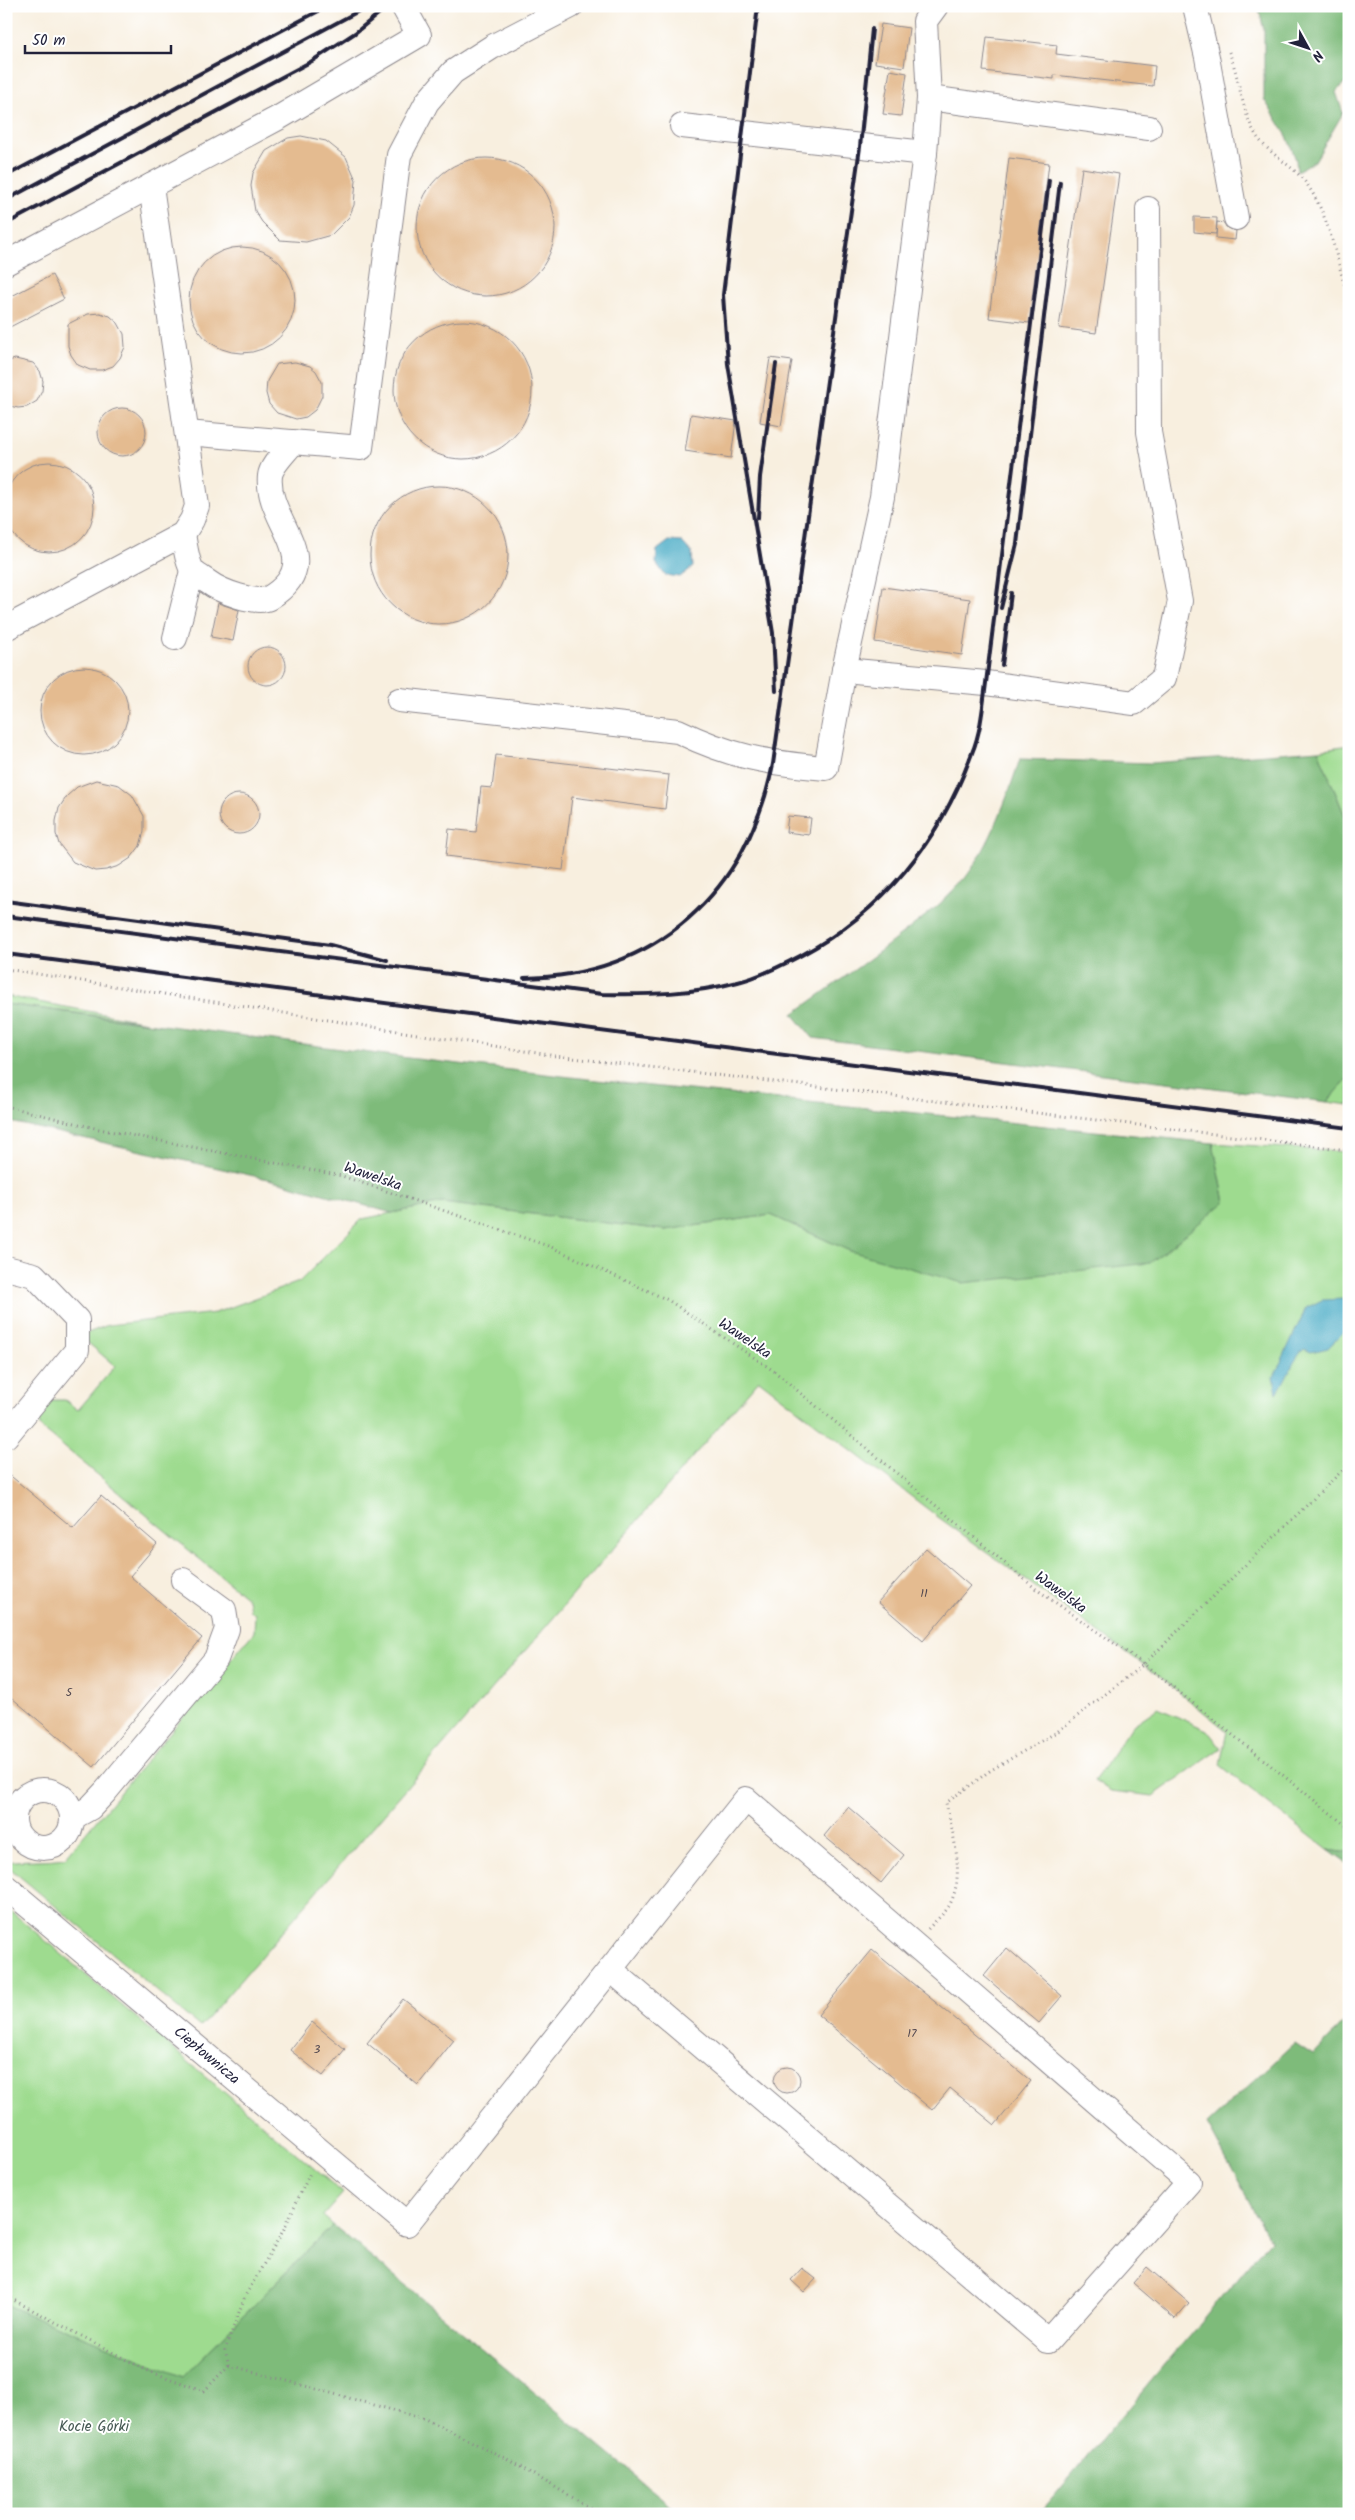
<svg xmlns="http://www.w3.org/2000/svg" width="1355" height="2520" viewBox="0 0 1355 2520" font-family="Kalam,sans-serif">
  <rect width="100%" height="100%" fill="#fff"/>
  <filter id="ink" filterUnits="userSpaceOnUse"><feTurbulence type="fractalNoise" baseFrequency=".02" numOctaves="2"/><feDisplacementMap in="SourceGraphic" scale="10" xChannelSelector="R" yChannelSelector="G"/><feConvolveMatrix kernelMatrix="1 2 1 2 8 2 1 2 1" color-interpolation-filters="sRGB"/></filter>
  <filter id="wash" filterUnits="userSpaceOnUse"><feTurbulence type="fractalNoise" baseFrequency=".0096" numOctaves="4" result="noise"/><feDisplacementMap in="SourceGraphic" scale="20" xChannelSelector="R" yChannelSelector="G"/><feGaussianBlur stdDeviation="1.12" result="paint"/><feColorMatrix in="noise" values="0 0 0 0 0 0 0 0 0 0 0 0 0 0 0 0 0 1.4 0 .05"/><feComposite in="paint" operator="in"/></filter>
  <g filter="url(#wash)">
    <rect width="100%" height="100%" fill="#f8efdf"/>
    <g fill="#9edb8f" stroke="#607e65">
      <path d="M1349 745V826L1318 750Z"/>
      <path d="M6 996 147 1022 6 1004Z"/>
      <path d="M1349 1078V1105L1327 1102Z"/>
      <path d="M1213 1143 1349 1152V1853L1328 1850 1220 1765 1227 1731 1158 1675 938 1517 759 1380 200 2027 6 1865V1862C26 1859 46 1861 65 1858L254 1632 255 1614 250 1611 248 1599 40 1427 38 1413 50 1400H65L78 1410 115 1366 80 1336 108 1325 215 1313 299 1282 362 1219 442 1203 665 1230 771 1215 850 1251 1225 1202Z"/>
      <path d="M1158 1708 1207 1730 1221 1748 1153 1796 1111 1791 1094 1781 1133 1725Z"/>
      <path d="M6 1907 343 2193 323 2216 333 2225 183 2377 162 2369 6 2514Z"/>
    </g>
    <g fill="#7ebb7a" stroke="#506e5a">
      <path d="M1258 6H1349V78L1336 92 1343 113 1315 161 1297 171 1296 160 1287 136 1264 99V30Z"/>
      <path d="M1318 750 1349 826V1078L1327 1102 813 1038 793 1014C832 986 872 958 910 928 929 913 950 897 966 877 992 842 1006 800 1020 759L1151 763Z"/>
      <path d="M6 1004 408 1058 631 1084 1213 1143 1225 1202 1150 1263 963 1283 850 1251 771 1215 665 1230 442 1203 392 1213 272 1180 6 1121Z"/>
      <path d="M1328 1850 1349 1853V1865Z"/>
      <path d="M1349 2017V2514H1039L1270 2240 1207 2124 1295 2043 1313 2055Z"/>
      <path d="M333 2225 681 2514H6V2305L183 2377Z"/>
    </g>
    <g fill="#46aac5" stroke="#346680">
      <path d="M669 541 682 542 692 553 693 567 680 577 665 575 656 563 657 550Z"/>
      <path d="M1344 1299 1349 1301V1326L1328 1348 1311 1352 1304 1349C1294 1358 1286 1380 1277 1393L1274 1377 1306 1308 1322 1300Z"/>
    </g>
    <g id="blocks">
      <g fill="#e4bb90">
        <path d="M881 24 909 28 904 67 875 63Z"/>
        <path d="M987 37 1057 45 1056 54 1155 66 1153 86 1054 75V79L983 71Z"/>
        <path d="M890 70 907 73 901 116 883 114Z"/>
        <path d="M301 136 326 141 346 157 356 180 354 205 349 217 331 235 306 242 280 240 262 222 255 211 251 186 253 173 266 151 288 138Z"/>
        <path d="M1009 158 1049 163 1029 323 989 318Z"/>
        <circle cx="486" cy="227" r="69"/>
        <path d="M1082 168 1119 174 1096 333 1059 328Z"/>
        <path d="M1194 217 1217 218 1216 234 1194 232Z"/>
        <path d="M1217 222 1224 223 1226 227 1236 231 1235 240 1216 238Z"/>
        <circle cx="242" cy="300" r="53"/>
        <path d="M52 275 64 299 6 329V299Z"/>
        <path d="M100 313 110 316 118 323 124 334 125 347 120 358 113 366 102 370H90L78 365 71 355 68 346V324L88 314Z"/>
        <circle cx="463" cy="390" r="69"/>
        <path d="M770 358 792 361 781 426 760 422Z"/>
        <path d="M15 359 33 363 40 371 43 381 42 391 37 401 27 407 18 408 6 405V362Z"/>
        <path d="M295 362 310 366 316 371 322 382V396L315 410 306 417 296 419 277 413 269 404 266 393 267 381 277 364Z"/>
        <circle cx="122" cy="432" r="24"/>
        <path d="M691 414 736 421 731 458 685 451Z"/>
        <circle cx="49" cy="507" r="45"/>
        <circle cx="439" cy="555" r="69"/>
        <path d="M883 587 970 599 962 655 875 642Z"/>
        <path d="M218 603 239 610 233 641 211 637Z"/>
        <circle cx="267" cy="666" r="19"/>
        <circle cx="84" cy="711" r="44"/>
        <path d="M496 755 669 775 665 809 572 797 563 870 446 856 449 829 476 832 481 787 492 788Z"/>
        <path d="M96 780 119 785 132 795 144 816V831L140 846 131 858 119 866 106 870 95 871 73 862 59 844 56 834V821L59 808 67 796 77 787Z"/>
        <circle cx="239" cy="814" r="20"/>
        <path d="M788 816 811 818 809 835 786 832Z"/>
        <path d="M6 1472 73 1528 101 1496 157 1544 130 1576 202 1638 94 1767 6 1693Z"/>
        <path d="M926 1548 970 1586 923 1641 878 1602Z"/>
        <path d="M848 1807 904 1855 881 1883 824 1836Z"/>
        <path d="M1007 1948 1062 1996 1039 2023 984 1976Z"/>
        <path d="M872 1950 1031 2081 995 2125 950 2088 932 2110 818 2015Z"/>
        <path d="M403 1999 454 2040 418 2085 367 2043Z"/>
        <path d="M312 2022 345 2049 323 2076 290 2050Z"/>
        <circle cx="787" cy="2080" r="13"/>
        <path d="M1147 2267 1189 2303 1175 2319 1133 2283Z"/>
        <path d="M802 2268 816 2279 804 2292 791 2280Z"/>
      </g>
    </g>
  </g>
  <g filter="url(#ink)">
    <use href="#blocks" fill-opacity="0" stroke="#8d888d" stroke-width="1"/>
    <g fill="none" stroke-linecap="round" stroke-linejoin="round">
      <g stroke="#8d888d" stroke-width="26">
        <g id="minor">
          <path d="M1195 6 1207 57 1236 218"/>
          <path d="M929 98 1149 128"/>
          <path d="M682 126 925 153"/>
          <path d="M6 263 280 117 419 35 403 6"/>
          <path d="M187 433 361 448 399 155 427 102 453 72 492 47 571 6"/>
          <path d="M183 534C185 544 187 563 193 571 196 575 204 579 208 582 220 591 256 605 269 598 330 561 265 522 270 476 271 465 287 451 293 442"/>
          <path d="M6 628 183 534 192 520 197 506 151 186"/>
          <path d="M175 638 192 571"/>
          <path d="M844 670 986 683 1134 703 1164 678 1180 601 1149 432 1148 209"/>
          <path d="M399 700 678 731C731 757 768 763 826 768L844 670 882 497 925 153 929 98 925 21 936 6"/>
          <path d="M6 1268 34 1275 77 1320V1350L6 1436"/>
          <circle cx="43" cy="1819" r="29"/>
          <path d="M72 1818 90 1808 105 1792 216 1659 227 1629 224 1610 183 1580"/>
          <path d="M6 1887 407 2224 746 1799 1189 2182 1048 2341 610 1969"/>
        </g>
      </g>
      <g stroke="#8d888d" stroke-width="3" stroke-dasharray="1 4" stroke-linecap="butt">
        <path d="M1229 52C1240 79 1241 110 1256 135 1267 153 1293 165 1306 183 1330 216 1337 262 1349 301"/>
        <path d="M6 969 556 1056 1349 1150"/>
        <path d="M6 1106 99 1129 342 1176 551 1247 668 1300 774 1371 1036 1589 1144 1664 1349 1828"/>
        <path d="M928 1929C934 1922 944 1914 949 1906 966 1875 953 1835 946 1803L991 1770 1057 1732 1144 1664 1349 1464"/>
        <path d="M6 2296 146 2370 204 2391 229 2365"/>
        <path d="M229 2365 425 2419 505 2458 601 2514"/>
        <path d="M229 2365 225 2350 245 2296 283 2231 311 2171"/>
      </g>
      <use href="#minor" stroke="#fff" stroke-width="24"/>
      <g stroke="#22223b" stroke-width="4">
        <path d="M758 6 723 295 728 364 773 633 776 691"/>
        <path d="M6 176 328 6"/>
        <path d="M6 200 368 6"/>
        <path d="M6 224 312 61 355 33 388 6"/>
        <path d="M758 518 760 477 776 364"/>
        <path d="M1001 608 1017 544 1060 182"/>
        <path d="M1002 665 1011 593"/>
        <path d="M6 901 330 945 387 960"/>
        <path d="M6 916 602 994C649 995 693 994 738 982 759 977 781 966 800 956 883 912 940 841 972 753 981 731 983 706 986 683L1049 180"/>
        <path d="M6 954 1349 1128"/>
        <path d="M524 978C656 976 748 892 773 764L860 147 872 29"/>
      </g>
    </g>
  </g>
  <g text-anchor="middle" stroke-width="4" stroke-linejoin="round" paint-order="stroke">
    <g font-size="12" fill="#524850">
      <text x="924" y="1597">11</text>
      <text x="69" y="1696">5</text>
      <text x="912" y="2037">17</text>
      <text x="317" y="2053">3</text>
    </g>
    <g font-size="15" fill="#22223b" stroke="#fff">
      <text transform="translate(373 1176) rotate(19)" y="5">Wawelska</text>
      <text transform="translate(745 1338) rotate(34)" y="5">Wawelska</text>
      <text transform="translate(1061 1592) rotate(36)" y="5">Wawelska</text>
      <text transform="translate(207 2055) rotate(40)" y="5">Ciepłownicza</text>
    </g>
    <g font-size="15" fill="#475a54" stroke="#fff">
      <text x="94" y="2431">Kocie Górki</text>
    </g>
  </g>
  <rect width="1355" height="2520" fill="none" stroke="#fff" stroke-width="25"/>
  <g transform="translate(1308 48) rotate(130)" stroke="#ffffff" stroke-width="4" paint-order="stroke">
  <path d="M0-4L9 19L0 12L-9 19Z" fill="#22223b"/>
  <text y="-8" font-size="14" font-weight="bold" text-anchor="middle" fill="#22223b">N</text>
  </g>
  <path d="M25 45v8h146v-8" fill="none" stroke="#22223b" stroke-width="2.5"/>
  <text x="32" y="45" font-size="15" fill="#22223b" stroke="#ffffff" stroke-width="4" paint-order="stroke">50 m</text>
</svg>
